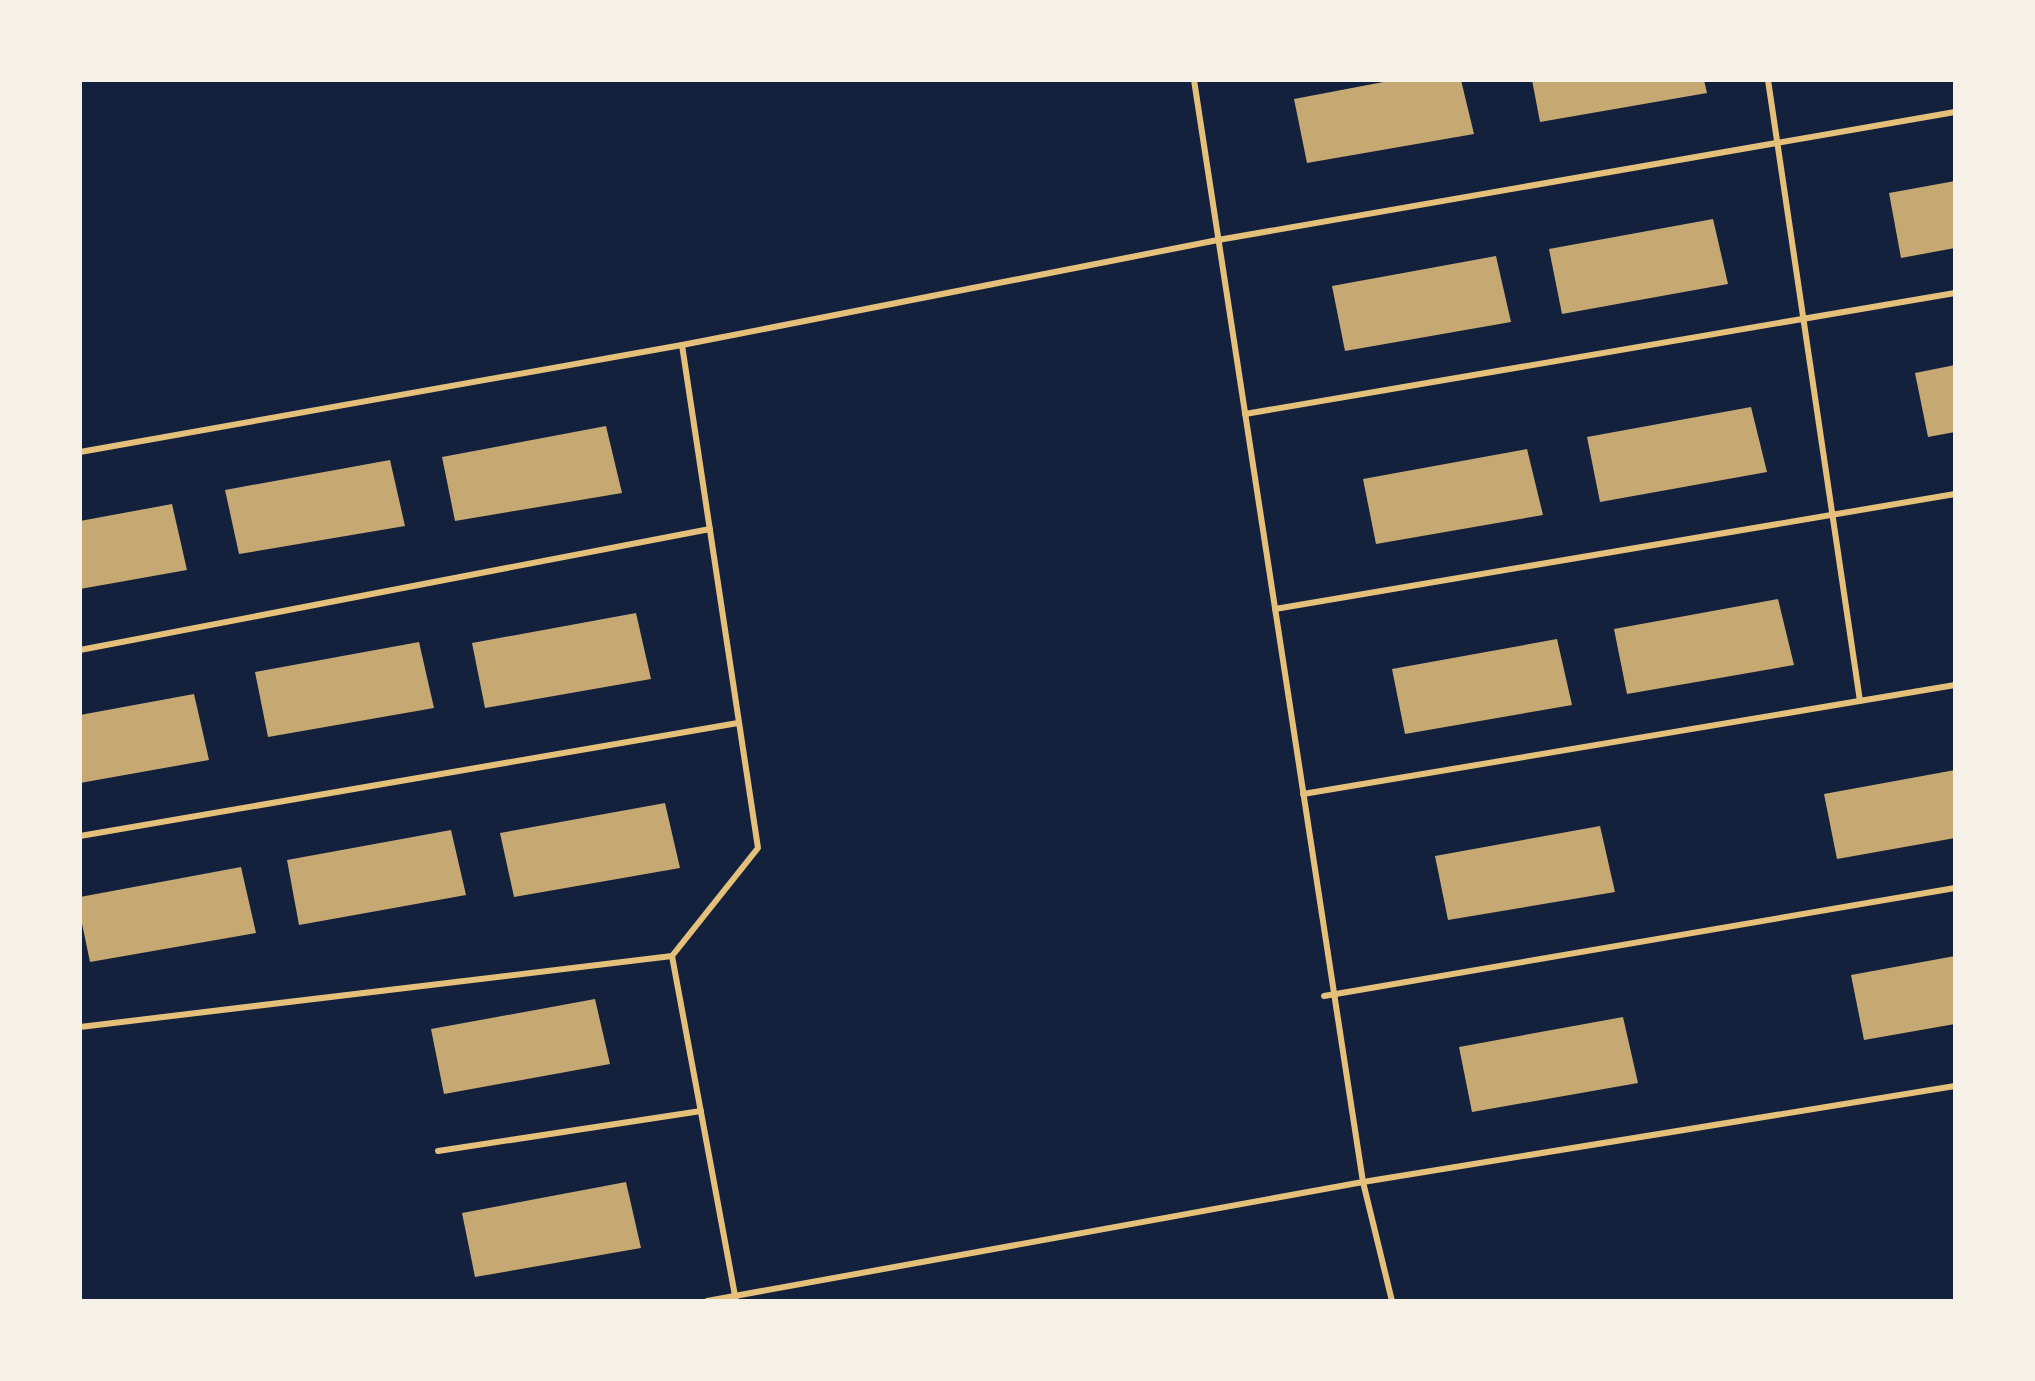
<svg xmlns="http://www.w3.org/2000/svg" width="2035" height="1381" viewBox="0 0 2035 1381" font-family="Commissioner,sans-serif">
  <rect width="100%" height="100%" fill="#14213d"/>
  <g fill="#c6a872">
    <path d="M1394 80H1461L1474 134 1307 163 1294 99Z"/>
    <path d="M1532 80H1704L1707 93 1540 122Z"/>
    <path d="M1955 181V248L1901 258 1889 193Z"/>
    <path d="M1713 219 1728 284 1562 314 1549 249Z"/>
    <path d="M1496 256 1511 322 1345 351 1332 286Z"/>
    <path d="M1955 365V432L1928 437 1915 373Z"/>
    <path d="M1751 407 1767 472 1600 502 1587 437Z"/>
    <path d="M606 426 622 493 455 521 442 457Z"/>
    <path d="M1527 449 1543 515 1376 544 1363 479Z"/>
    <path d="M390 460 405 526 239 554 225 490Z"/>
    <path d="M172 504 187 570 80 589V521Z"/>
    <path d="M1778 599 1794 665 1627 694 1614 629Z"/>
    <path d="M636 613 651 679 485 708 472 643Z"/>
    <path d="M1557 639 1572 705 1405 734 1392 669Z"/>
    <path d="M419 642 434 708 268 737 255 672Z"/>
    <path d="M194 694 209 760 80 783V715Z"/>
    <path d="M1955 770V838L1837 859 1824 794Z"/>
    <path d="M665 803 680 868 514 897 500 833Z"/>
    <path d="M1600 826 1615 892 1448 920 1435 856Z"/>
    <path d="M451 830 466 895 299 925 287 860Z"/>
    <path d="M241 867 256 933 90 962 80 914V897Z"/>
    <path d="M1955 956V1024L1864 1040 1851 975Z"/>
    <path d="M595 999 610 1064 444 1094 431 1029Z"/>
    <path d="M1623 1017 1638 1083 1472 1112 1459 1047Z"/>
    <path d="M626 1182 641 1248 475 1277 462 1213Z"/>
  </g>
  <g fill="none" stroke-linecap="round" stroke-linejoin="round">
    <g stroke="#e5c07b" stroke-width="6">
      <path d="M1768 80 1860 701"/>
      <path d="M1245 414 1955 293"/>
      <path d="M80 452 682 345"/>
      <path d="M1275 609 1955 494"/>
      <path d="M80 650 710 529"/>
      <path d="M1303 794 1955 685"/>
      <path d="M80 836 738 723"/>
      <path d="M1324 996 1955 888"/>
      <path d="M80 1027 672 956"/>
      <path d="M438 1151 701 1111"/>
      <path d="M707 1301 1363 1182 1194 80"/>
      <path d="M736 1301 672 956 758 848 682 345 1218 240 1955 112"/>
      <path d="M1392 1301 1363 1182 1955 1086"/>
    </g>
  </g>
  <rect width="2035" height="1381" fill="none" stroke="#f6f1e7" stroke-width="164"/>
</svg>
